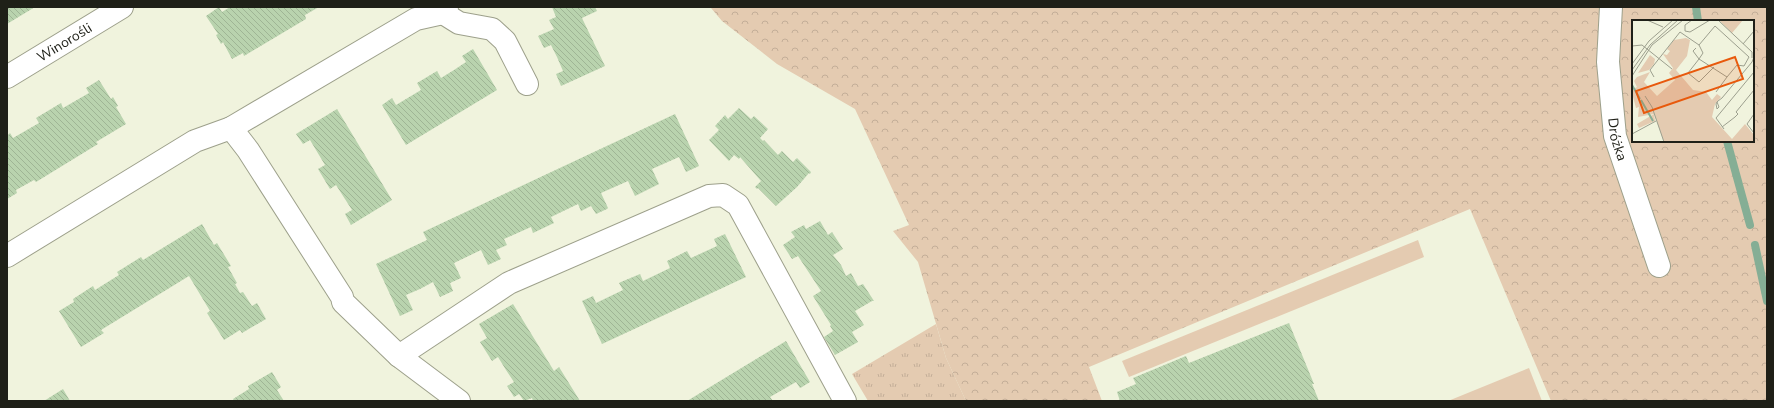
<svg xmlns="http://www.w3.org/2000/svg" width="1774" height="408" viewBox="0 0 1774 408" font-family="'Nunito Sans',sans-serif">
  <defs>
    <pattern id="forest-crowns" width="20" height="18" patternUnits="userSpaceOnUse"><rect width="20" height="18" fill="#e4cbb1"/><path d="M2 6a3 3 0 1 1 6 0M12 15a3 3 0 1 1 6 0" fill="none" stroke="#c3ae98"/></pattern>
    <pattern id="park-tufts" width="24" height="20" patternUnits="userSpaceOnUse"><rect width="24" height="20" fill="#e4cbb1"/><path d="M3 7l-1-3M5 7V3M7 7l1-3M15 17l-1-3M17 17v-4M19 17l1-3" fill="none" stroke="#c3ae98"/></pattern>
    <pattern id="building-back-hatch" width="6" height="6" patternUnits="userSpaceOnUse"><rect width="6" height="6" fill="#b9d3ae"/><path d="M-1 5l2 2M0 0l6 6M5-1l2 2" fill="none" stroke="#9fb595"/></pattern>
  </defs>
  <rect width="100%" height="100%" fill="#f0f3dd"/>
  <path fill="url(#forest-crowns)" fill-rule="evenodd" d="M706 7H1767V401H1551L1470 209 1089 367 1102 401H966L946 358 918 262 893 231 909 225 855 109 777 64 722 21 711 8ZM1633 21H1753V141H1633Z"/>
  <path fill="url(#park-tufts)" d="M936 324 946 358 966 401H868L852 374Z"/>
  <g fill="#e4cbb1">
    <path d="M1418 240 1424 257 1129 377 1122 361Z"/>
    <path d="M1529 368 1542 401H1448Z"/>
  </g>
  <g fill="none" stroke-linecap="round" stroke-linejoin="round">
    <g stroke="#85ae95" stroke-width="8">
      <path d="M1696 7 1698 21"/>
      <path d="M1727 141 1750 225"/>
      <path d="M1755 245 1767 301"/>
    </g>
  </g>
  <g fill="url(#building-back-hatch)">
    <path d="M7 7H35L7 24Z"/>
    <path d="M219 7 222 12 230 7H319L305 15 306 19 244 56 243 53 232 59 223 42 221 44 216 35 218 34 206 16Z"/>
    <path d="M552 7H595L597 11 582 18 605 66 561 86 556 74 563 71 557 57 551 45 544 48 538 36 554 29 549 20 556 17Z"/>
    <path d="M473 49 497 90 406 145 382 105 392 98 396 105 421 90 417 83 437 71 441 78 454 70 466 62 462 56Z"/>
    <path d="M99 80 111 99 113 97 118 106 116 107 126 124 96 142 98 144 36 182 34 180 16 190 17 193 7 199V136L10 133 13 138 39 123 36 118 61 103 63 108 89 93 86 88Z"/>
    <path d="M739 108 751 119 754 116 768 129 760 138 763 141 764 140 778 155 782 151 793 162 797 158 811 172 810 174 809 173 797 187 776 206 758 188 757 189 755 187 761 181 740 157 739 159 734 155 729 161 709 140 719 130 715 126 725 115 728 119Z"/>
    <path d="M337 109 392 200 351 225 345 214 352 210 336 185 330 189 318 169 325 165 310 140 303 144 296 134Z"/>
    <path d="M675 114 699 166 686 172 679 157 652 169 659 184 635 196 628 181 601 193 608 208 607 209 596 214 591 206 581 211 578 204 551 217 554 223 533 233 531 227 504 239 507 245 496 250 501 259 488 265 481 250 454 263 461 278 450 283 453 291 440 297 433 282 420 289 406 295 413 310 400 316 376 264 427 240 423 232Z"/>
    <path d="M820 221 828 235 832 232 843 249 833 255 841 265 846 276 851 273 858 286 863 284 874 301H872L855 311 864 325 852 332 858 342 835 355 824 337 833 331 830 326 831 325 813 296 821 291 798 256 792 259 783 245 795 237 791 232 804 225 806 229Z"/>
    <path d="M202 224 214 245 217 243 231 266 228 267 237 283 235 284 240 293 243 292 252 306 257 303 266 319 242 333 240 330 224 340 207 313 210 311 189 276 101 330 104 333 81 347 59 311 74 302 73 299 93 286 95 290 119 275 117 272 141 257 143 260Z"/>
    <path d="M725 234 746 277 602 344 582 301 593 296 596 303 623 290 619 283 621 282 640 274 643 281 670 268 667 261 687 251 691 258 717 246 714 239Z"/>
    <path d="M513 304 554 371 559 367 580 401H533L532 398 524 401 519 394 514 397 507 386 514 382 506 370 498 357 492 361 480 342 487 338 479 324Z"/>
    <path d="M1289 323 1314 384H1312L1319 401H1120L1117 392 1136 384 1133 378 1186 356 1189 363Z"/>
    <path d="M786 341 810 382 802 387 800 388 796 382 770 397 773 401H687Z"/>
    <path d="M272 372 281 387 277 390 284 401H234L233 399 249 389 248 386Z"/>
    <path d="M63 389 70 401H44Z"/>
  </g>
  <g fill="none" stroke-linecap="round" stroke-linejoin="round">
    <g stroke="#9da08b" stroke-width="24">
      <g id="minor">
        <path id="s1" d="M1611 7 1608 62 1615 136 1659 266"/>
        <path d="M443 13 459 23 492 29 505 41 527 84"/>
        <path id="s2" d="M7 77 122 7"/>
        <path d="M231 128 416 19 443 13 447 7"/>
        <path d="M7 256 195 141 231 128 248 150 342 297 343 302 399 356 459 401"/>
        <path d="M399 356 509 283 709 196 723 195 738 205 845 401"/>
      </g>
    </g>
    <use href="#minor" stroke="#fff" stroke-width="22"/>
  </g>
  <g text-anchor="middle" stroke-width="3" stroke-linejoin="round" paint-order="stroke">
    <g font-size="14" fill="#1f2018" stroke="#fff">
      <text dy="5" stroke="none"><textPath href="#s2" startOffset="67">Winorośli</textPath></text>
      <text dy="5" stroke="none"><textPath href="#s1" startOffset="133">Dróżka</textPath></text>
    </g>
  </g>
  <g transform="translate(1632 20)">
    <rect width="122" height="122" fill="#f0f3dd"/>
    <path d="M87 0H111L100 13ZM22 94 23 101 7 108 5 104Z" fill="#e4cbb1"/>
    <path d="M54 18 58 20 55 36 44 50 61 70 74 72 80 80 85 74 89 77 83 84 80 97 100 119 113 104 122 115V122H32L22 94 6 97 7 87 4 88 0 73V70L5 67 2 61 5 57 18 52 12 62 25 76 43 60 37 53 41 48 31 34 35 35 38 31 35 29 42 20ZM18 35 23 39 22 44 17 50 6 53Z" fill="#e4cbb1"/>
    <path fill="none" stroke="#85ae95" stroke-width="2" d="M0 65 8 79M9 80 21 101"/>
    <path fill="none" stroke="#9c9f8e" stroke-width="1" d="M15 0 31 7M60 0 53 5V11L58 12 78 0M86 0 120 32V38M111 24 122 11M0 26 10 25 40 49M64 28 61 31 67 39 56 53 67 62 82 47M0 44 17 21 41 0M0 50 18 25 46 0M0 56 20 25 51 0M22 57 18 50 48 12 67 25 71 33 67 39 95 57 105 45 112 46 117 37 83 6 67 25M84 72 95 57M13 76 20 87 32 122M85 82 87 87 85 89 84 84 85 82 86 81 90 78 120 42 122 37M122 94 115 104 122 113M90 107 103 97 106 94 104 92 122 70M92 109 84 98 122 52M0 114 24 101"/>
    <path fill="#e8590c" fill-opacity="0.15" stroke="#e8590c" stroke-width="2" d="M103 37 111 59 12 93 4 71Z"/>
    <rect width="122" height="122" fill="none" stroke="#1f2018" stroke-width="2"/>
  </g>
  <rect width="1774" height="408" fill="none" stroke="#1f2018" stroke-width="16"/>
</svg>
